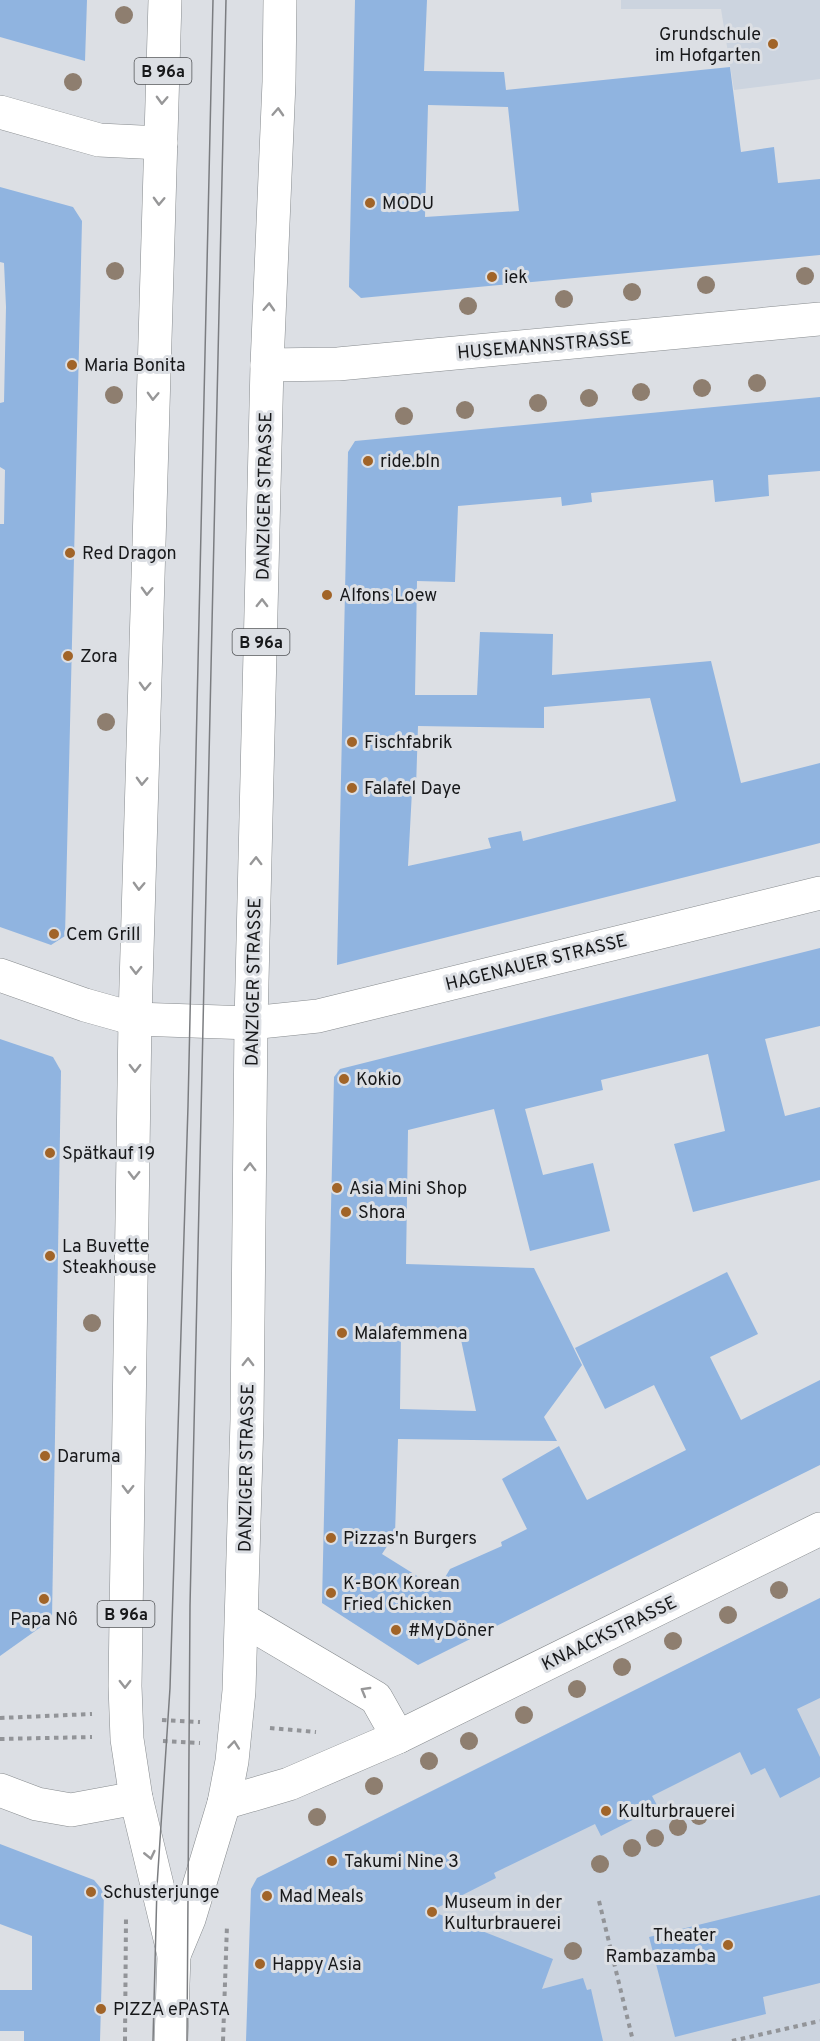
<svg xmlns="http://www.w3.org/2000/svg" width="820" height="2041" viewBox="0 0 820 2041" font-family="Overpass,sans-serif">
  <rect width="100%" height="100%" fill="#dcdfe4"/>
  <g fill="#ccd4df">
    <path d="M621 0H820V79L734 90 721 9H621Z"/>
    <path d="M820 1598V2041H460L359 1827Z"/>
  </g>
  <g fill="#90b4e0" fill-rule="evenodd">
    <path d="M0 0H87L85 61 0 37Z"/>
    <path d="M355 0H427L424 71 504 72 506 90 730 67 741 152 774 147 778 183 820 179V255L361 298 349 287ZM428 105 508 107 519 211 425 217Z"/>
    <path d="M0 187 73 207 82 221 65 936 51 945 0 927V524H4L5 470 0 467V403L4 402 6 307 4 263 0 262Z"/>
    <path d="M820 397V471L768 475 769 496 715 502 713 480 591 493 592 502 562 506 561 497 458 506 455 582 417 581 415 695H477L480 632 553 634 552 675 711 661 741 783 820 763V843L337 965 348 452 355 441ZM650 698 676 801 523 841 521 831 488 838 491 848 408 866 412 791 416 788 418 726 544 728V707Z"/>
    <path d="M820 948V1026L765 1039 785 1116 820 1107V1180L693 1212 674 1144 725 1131 708 1054 601 1080 603 1090 525 1109 543 1175 593 1163 610 1231 530 1251 494 1109 408 1130 406 1264 534 1268 582 1365 544 1417 557 1441 398 1439 395 1534 382 1554 438 1589 450 1569 502 1546 501 1542 527 1529 502 1479 559 1446 587 1500 686 1450 654 1385 605 1409 575 1348 727 1272 758 1334 710 1357 741 1420 820 1380V1465L418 1665 322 1603 334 1077 340 1069ZM401 1332 460 1335 476 1411 400 1409Z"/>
    <path d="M0 1039 53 1057 61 1071 52 1619 0 1656Z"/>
    <path d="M820 1598V1698L797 1709 820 1757V1777L780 1798 765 1768 751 1775 740 1752 652 1796 658 1807 601 1836 595 1824 494 1873 496 1878 431 1911 553 1959 542 1989 583 1978 587 1990 591 1989 603 2041H246L251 1889 257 1878Z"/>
    <path d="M0 1844 94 1880 104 1892 100 2041H24V2031H0V1990H32V1936L0 1924Z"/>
    <path d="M820 1895V1983L763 1997 766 2014 675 2037 649 1937Z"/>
  </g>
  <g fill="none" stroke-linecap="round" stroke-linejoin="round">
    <g stroke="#878b8e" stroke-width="34">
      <g id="minor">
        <path d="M0 112 99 140 161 143"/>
        <path d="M267 365 338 364 820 319"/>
        <path d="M0 975 85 1005 135 1019 251 1023 318 1016 820 893"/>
        <path d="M242 1619 376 1698 398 1737"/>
        <path d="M0 1790 37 1804 71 1810 136 1798"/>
        <path d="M224 1803 289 1784 398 1737 820 1529"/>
      </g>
    </g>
    <g stroke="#878b8e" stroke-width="34">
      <g id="major">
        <path d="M165 0 135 1019 125 1686 127 1739 136 1798 174 1955 171 2041"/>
        <path d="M174 1955 189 1919 224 1803 232 1761 239 1691 247 1420 251 1023 267 365 279 82 280 0"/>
      </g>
    </g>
    <g stroke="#929498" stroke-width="4" stroke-dasharray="4.5 4.5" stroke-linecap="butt">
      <path d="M0 1718 92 1714"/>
      <path d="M162 1720 200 1722"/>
      <path d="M270 1728 316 1732"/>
      <path d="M0 1739 92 1737"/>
      <path d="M163 1741 200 1743"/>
      <path d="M599 1901 633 2041"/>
      <path d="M125 2041 126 1918"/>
      <path d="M223 2041 227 1925"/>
      <path d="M732 2041 820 2021"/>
    </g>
    <use href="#minor" stroke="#fff" stroke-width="33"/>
    <use href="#major" stroke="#fff" stroke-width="33"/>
    <g stroke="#7b7d80" stroke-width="1.5">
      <path d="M153 2041 157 1886 170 1688 188 1106 213 0"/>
      <path d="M187 2041 190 1606 226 0"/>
    </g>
  </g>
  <g fill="#8e7e6f">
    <circle cx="124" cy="15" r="9"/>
    <circle cx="73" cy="82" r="9"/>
    <circle cx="115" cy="271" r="9"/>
    <circle cx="805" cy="276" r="9"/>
    <circle cx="706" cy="285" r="9"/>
    <circle cx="632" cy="292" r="9"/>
    <circle cx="564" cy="299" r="9"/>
    <circle cx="468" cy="306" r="9"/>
    <circle cx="757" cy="383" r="9"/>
    <circle cx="702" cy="388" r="9"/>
    <circle cx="641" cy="392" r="9"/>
    <circle cx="114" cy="395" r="9"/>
    <circle cx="589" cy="398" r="9"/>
    <circle cx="538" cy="403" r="9"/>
    <circle cx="465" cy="410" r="9"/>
    <circle cx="404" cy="416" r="9"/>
    <circle cx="106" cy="722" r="9"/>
    <circle cx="92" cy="1323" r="9"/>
    <circle cx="779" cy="1590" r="9"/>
    <circle cx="728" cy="1615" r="9"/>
    <circle cx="673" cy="1641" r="9"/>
    <circle cx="622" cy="1667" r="9"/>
    <circle cx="577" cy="1689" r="9"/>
    <circle cx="524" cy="1715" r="9"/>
    <circle cx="469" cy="1741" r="9"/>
    <circle cx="429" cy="1761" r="9"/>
    <circle cx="374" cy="1786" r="9"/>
    <circle cx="699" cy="1816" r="9"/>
    <circle cx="317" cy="1817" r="9"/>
    <circle cx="678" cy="1827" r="9"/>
    <circle cx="655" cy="1838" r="9"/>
    <circle cx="632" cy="1848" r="9"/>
    <circle cx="600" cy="1864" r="9"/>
    <circle cx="573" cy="1951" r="9"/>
  </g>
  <defs><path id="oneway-chevron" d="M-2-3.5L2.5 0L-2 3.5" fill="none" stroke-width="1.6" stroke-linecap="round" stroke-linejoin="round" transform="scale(1.5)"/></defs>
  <g stroke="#979798">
    <use href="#oneway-chevron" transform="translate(162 100) rotate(92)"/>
    <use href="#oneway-chevron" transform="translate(278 112) rotate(-87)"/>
    <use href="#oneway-chevron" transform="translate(159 201) rotate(92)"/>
    <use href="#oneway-chevron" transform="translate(269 307) rotate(-87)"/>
    <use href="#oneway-chevron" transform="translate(153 396) rotate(92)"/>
    <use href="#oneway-chevron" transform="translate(147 591) rotate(92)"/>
    <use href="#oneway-chevron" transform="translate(262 603) rotate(-89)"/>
    <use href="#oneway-chevron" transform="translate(145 686) rotate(92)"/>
    <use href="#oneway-chevron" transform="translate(142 781) rotate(92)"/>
    <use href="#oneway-chevron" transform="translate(256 861) rotate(-89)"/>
    <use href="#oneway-chevron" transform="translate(139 886) rotate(92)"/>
    <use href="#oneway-chevron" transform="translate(136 970) rotate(91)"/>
    <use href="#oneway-chevron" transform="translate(135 1068) rotate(90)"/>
    <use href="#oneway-chevron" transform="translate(250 1167) rotate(-89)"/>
    <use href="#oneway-chevron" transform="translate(134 1175) rotate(91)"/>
    <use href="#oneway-chevron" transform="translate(248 1362) rotate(-89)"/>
    <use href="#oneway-chevron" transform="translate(130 1370) rotate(91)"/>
    <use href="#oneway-chevron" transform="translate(128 1489) rotate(91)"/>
    <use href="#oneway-chevron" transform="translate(125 1684) rotate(90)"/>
    <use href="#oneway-chevron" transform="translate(365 1691) rotate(-150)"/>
    <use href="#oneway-chevron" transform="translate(234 1745) rotate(-84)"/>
    <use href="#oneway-chevron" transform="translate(150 1855) rotate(77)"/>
  </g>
  <g fill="#a16428" stroke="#dcdfe4" stroke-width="2">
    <circle cx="773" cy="44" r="6"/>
    <circle cx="370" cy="203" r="6"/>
    <circle cx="492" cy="277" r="6"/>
    <circle cx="72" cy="365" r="6"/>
    <circle cx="368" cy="461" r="6"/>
    <circle cx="70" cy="553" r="6"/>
    <circle cx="327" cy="595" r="6"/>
    <circle cx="68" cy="656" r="6"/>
    <circle cx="352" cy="742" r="6"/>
    <circle cx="352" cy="788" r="6"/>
    <circle cx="54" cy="934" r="6"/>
    <circle cx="344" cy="1079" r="6"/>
    <circle cx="50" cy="1153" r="6"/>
    <circle cx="337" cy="1188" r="6"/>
    <circle cx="346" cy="1212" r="6"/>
    <circle cx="50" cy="1256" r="6"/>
    <circle cx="342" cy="1333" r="6"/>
    <circle cx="45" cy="1456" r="6"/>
    <circle cx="331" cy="1538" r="6"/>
    <circle cx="331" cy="1593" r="6"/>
    <circle cx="44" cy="1599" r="6"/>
    <circle cx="396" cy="1630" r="6"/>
    <circle cx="606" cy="1811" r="6"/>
    <circle cx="332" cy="1861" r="6"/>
    <circle cx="91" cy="1892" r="6"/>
    <circle cx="267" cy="1896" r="6"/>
    <circle cx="432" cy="1912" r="6"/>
    <circle cx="728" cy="1945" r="6"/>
    <circle cx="260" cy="1964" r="6"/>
    <circle cx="101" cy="2009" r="6"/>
  </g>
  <g text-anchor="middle" stroke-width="6" stroke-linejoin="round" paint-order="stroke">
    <g fill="#dcdfe4" stroke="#525457" stroke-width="1.5">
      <rect x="134.5" y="58" width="57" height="26" rx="4.5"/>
      <rect x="232.5" y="629" width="57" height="26" rx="4.5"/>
      <rect x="97.5" y="1601" width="57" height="26" rx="4.5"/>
    </g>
    <g font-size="16" font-weight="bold" fill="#17181a">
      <text x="163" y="77">B 96a</text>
      <text x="261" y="648">B 96a</text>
      <text x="126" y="1620">B 96a</text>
    </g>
    <g font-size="18" fill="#17181a" stroke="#dcdfe4" text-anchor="start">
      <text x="761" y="40" text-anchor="end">Grundschule<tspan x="761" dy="21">im Hofgarten</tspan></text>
      <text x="382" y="209">MODU</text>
      <text x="504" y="283">iek</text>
      <text x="84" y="371">Maria Bonita</text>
      <text x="380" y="467">ride.bln</text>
      <text x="82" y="559">Red Dragon</text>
      <text x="339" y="601">Alfons Loew</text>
      <text x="80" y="662">Zora</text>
      <text x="364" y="748">Fischfabrik</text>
      <text x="364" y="794">Falafel Daye</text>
      <text x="66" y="940">Cem Grill</text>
      <text x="356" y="1085">Kokio</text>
      <text x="62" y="1159">Spätkauf 19</text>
      <text x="349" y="1194">Asia Mini Shop</text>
      <text x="358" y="1218">Shora</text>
      <text x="62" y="1252">La Buvette<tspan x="62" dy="21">Steakhouse</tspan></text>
      <text x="354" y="1339">Malafemmena</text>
      <text x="57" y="1462">Daruma</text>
      <text x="343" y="1544">Pizzas'n Burgers</text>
      <text x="343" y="1589">K-BOK Korean<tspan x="343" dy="21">Fried Chicken</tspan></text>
      <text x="44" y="1625" text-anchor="middle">Papa Nô</text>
      <text x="408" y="1636">#MyDöner</text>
      <text x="618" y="1817">Kulturbrauerei</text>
      <text x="344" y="1867">Takumi Nine 3</text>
      <text x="103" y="1898">Schusterjunge</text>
      <text x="279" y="1902">Mad Meals</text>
      <text x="444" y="1908">Museum in der<tspan x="444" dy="21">Kulturbrauerei</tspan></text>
      <text x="716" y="1941" text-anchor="end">Theater<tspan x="716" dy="21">Rambazamba</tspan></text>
      <text x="272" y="1970">Happy Asia</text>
      <text x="113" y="2015">PIZZA ePASTA</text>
    </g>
    <g font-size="18" fill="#17181a" stroke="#dcdfe4">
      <text transform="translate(544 345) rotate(-5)" y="6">HUSEMANNSTRASSE</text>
      <text transform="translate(264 496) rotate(-89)" y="6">DANZIGER STRASSE</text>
      <text transform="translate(536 962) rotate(-14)" y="6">HAGENAUER STRASSE</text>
      <text transform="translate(253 982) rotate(-89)" y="6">DANZIGER STRASSE</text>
      <text transform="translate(246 1468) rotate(-89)" y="6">DANZIGER STRASSE</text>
      <text transform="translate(609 1633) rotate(-26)" y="6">KNAACKSTRASSE</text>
    </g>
  </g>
</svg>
